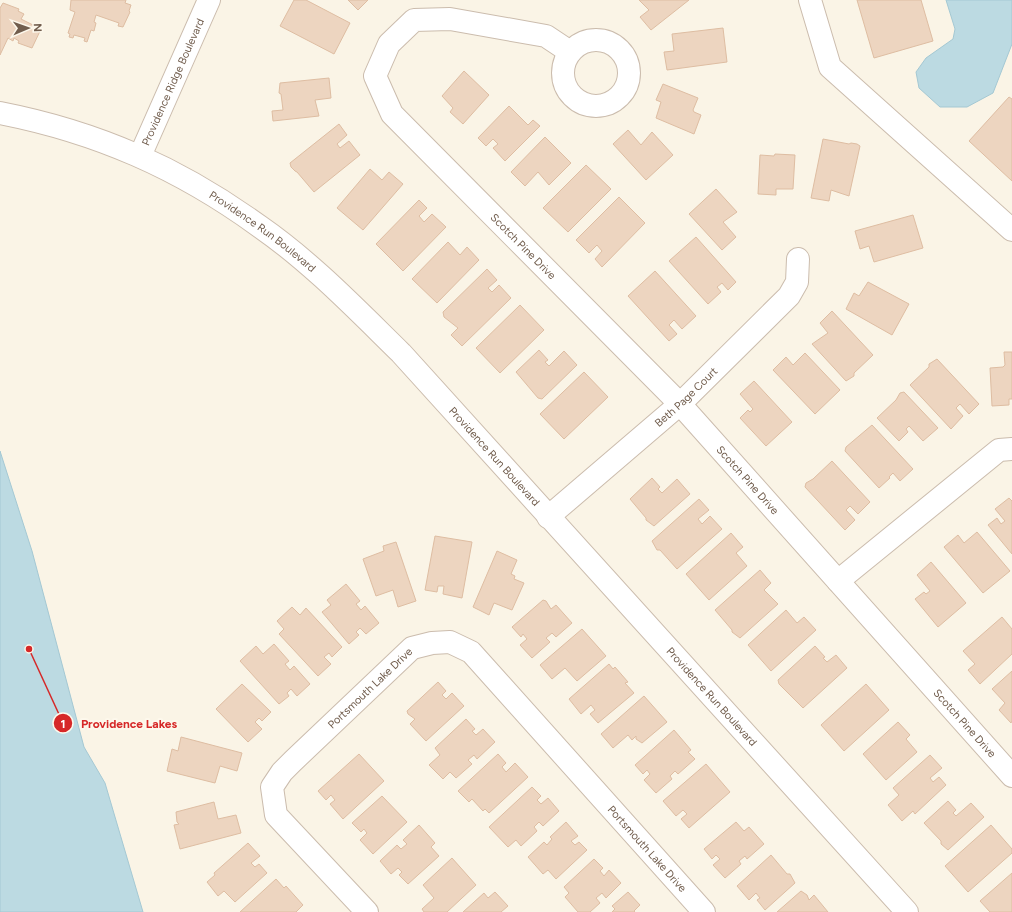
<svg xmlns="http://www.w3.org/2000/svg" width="1012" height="912" viewBox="0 0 1012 912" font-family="Figtree,sans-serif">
  <rect width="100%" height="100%" fill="#faf4e6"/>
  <g fill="#bcdae2" stroke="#a4c8d3">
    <path d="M946 0H1012V44L993 93 967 107H940L919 88 916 72 926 58 953 39 955 29Z"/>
    <path d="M0 451 32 551 84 747 105 783 143 912H0Z"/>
  </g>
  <g fill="#edd5c0" stroke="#debda2">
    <path d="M71 0H126L125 3 131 5 129 11 130 12 123 27 118 26 119 23 96 15 94 22 96 23 94 31 91 30 87 42 84 41 85 38 74 35 73 38 69 37 70 34 68 33 75 12 70 10Z"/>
    <path d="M294 0H306L350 23 334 54 280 26Z"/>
    <path d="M348 0H368L358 10Z"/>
    <path d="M639 0H689L651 30 640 17 649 10Z"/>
    <path d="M857 0H921L933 41 874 58Z"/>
    <path d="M3 3 19 9 18 11 24 14 21 19 41 29 32 48 18 43 19 41 14 38 13 41 8 38 0 55V8Z"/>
    <path d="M723 28 727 62 667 70 664 52 674 51 672 34Z"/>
    <path d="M464 71 489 95 463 124 450 112 453 108 442 96Z"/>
    <path d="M329 78 331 98 315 100 319 116 273 121 272 111 283 110 281 94 279 93 280 83Z"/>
    <path d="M663 84 698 98 693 110 694 112 701 115 694 134 656 118 661 102 656 100Z"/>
    <path d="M1009 97 1012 99V181L969 141Z"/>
    <path d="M509 106 528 125 533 120 540 126 505 161 493 148 498 144 493 139 486 146 478 138Z"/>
    <path d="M339 124 347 135 337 144 340 148 349 141 360 155 314 192 297 172 295 171 291 167 290 163Z"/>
    <path d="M628 130 641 145 652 132 673 155 646 180 613 144Z"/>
    <path d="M545 137 571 163 549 185 538 172 525 186 511 172Z"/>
    <path d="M823 139 849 144 851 143 857 144 860 146 849 196 831 190 829 201 811 198Z"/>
    <path d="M775 154 795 155 793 189H776V195L758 194 760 155 774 156Z"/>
    <path d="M586 165 611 189 568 232 543 208Z"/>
    <path d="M370 169 382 180 389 172 403 184 363 230 337 208Z"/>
    <path d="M716 189 737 212 723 222 736 237 722 250 689 214Z"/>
    <path d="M619 197 645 223 602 267 595 259 602 251 597 245 589 253 576 240Z"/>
    <path d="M419 200 427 208 419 216 424 222 432 214 446 227 403 271 376 244Z"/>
    <path d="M913 215 923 248 874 262 869 246 860 249 855 231Z"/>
    <path d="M696 237 736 282 728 290 722 283 717 287 721 292 708 304 669 261Z"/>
    <path d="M448 242 460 255 467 247 479 260 437 303 412 279Z"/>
    <path d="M487 269 497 280 488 288 492 292 499 285 511 298 462 346 451 335 458 328 444 317 443 312Z"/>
    <path d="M655 271 696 316 682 329 674 320 669 325 677 334 669 341 628 296Z"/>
    <path d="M868 282 909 304 892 335 846 309 854 293 859 296Z"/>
    <path d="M520 305 544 330 500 373 476 348Z"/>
    <path d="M832 311 873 355 854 373V376L846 381 812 344 828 333 820 323Z"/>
    <path d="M539 350 548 360 545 362 549 366 564 351 577 365 542 399 538 398 516 372Z"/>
    <path d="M1004 352H1012V399H1009V405L992 406 990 368 1003 367 1005 365Z"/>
    <path d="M805 353 840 390 815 414 773 370 786 357 793 365Z"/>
    <path d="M937 359 979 404 969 414 960 404 956 408 963 416 951 429 910 385 929 367V364Z"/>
    <path d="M584 372 608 397 564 439 540 414Z"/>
    <path d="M754 381 792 422 766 446 740 418 748 410 750 412 753 409 740 394Z"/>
    <path d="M904 392 938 428 923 441 909 426 906 429 908 432 899 441 877 418 896 400 900 393Z"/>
    <path d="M872 425 913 469 900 481 893 473 889 477 890 478 879 488 845 451 846 447Z"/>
    <path d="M832 461 870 502 858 514 850 506 846 510 855 520 845 530 805 487 806 483 813 479Z"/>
    <path d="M652 478 660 487 658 489 662 493 677 479 690 494 654 526 646 520V518L630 499Z"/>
    <path d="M1009 498 1012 501V554L988 525 997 518 1001 524 1005 521 995 509Z"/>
    <path d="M699 499 709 510 698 519 702 524 710 516 722 529 677 569 660 550H657L652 541Z"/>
    <path d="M977 532 1010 571 983 593 944 547 958 535 964 543Z"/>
    <path d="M731 533 743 547 736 553 747 566 709 600 686 574Z"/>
    <path d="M435 536 472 542 462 598 443 594 444 586H438L437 592 425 590Z"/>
    <path d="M396 542 416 601 398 607 393 590 376 596 363 559 384 551 383 546Z"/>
    <path d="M497 551 517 560 511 574 515 576 514 579 524 583 512 610 494 603 489 615 473 607Z"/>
    <path d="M931 562 966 603 938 627 915 599 924 592 926 594 930 591 917 575Z"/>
    <path d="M760 570 771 583 764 590 778 604 740 638 732 632V630L715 610Z"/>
    <path d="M346 584 360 601 356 604 361 610 365 606 379 623 366 634 360 628 356 632 359 635 349 644 322 612 331 605 327 600Z"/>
    <path d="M543 600 546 601 551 609 556 605 572 623 556 637 552 633 546 638 550 642 532 658 520 645 527 639 523 634 521 637 512 627Z"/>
    <path d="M292 607 300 615 306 608 342 647 332 657 329 653 324 657 331 664 318 676 279 634 284 629 277 621Z"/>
    <path d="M786 610 797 623 804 617 816 630 771 671 748 645Z"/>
    <path d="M1002 617 1012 629V654L980 684 968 670 975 664 963 651Z"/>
    <path d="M582 629 606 656 577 681 565 668 552 679 540 665Z"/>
    <path d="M274 644 289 661 285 664 290 670 294 666 310 684 297 696 291 689 287 693 289 696 279 704 240 661 256 646 263 654Z"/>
    <path d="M815 646 825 657 823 658 827 662 836 655 847 668 803 708 779 684 778 680Z"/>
    <path d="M609 664 613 669 615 667 628 682 625 683 634 693 598 723 590 714 595 710 591 705 581 714 569 699Z"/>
    <path d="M1012 671V721L1011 723 999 710 1005 703 992 689Z"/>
    <path d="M438 682 446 691 442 695 446 699 452 693 464 706 426 741 410 724 415 719 408 714 407 711Z"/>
    <path d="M242 684 271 712 262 721 259 718 255 722 262 729 248 742 216 709Z"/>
    <path d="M866 684 889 710 844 751 821 725Z"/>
    <path d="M644 696 667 722 642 743 636 739V736L632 740 628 735 613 748 601 734Z"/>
    <path d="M466 719 475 729 472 731 476 735 483 729 495 742 477 759 474 755 468 760 472 764 456 778 450 772 443 779 429 765 440 755 435 748Z"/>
    <path d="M898 722 910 735 906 739 917 752 886 780 863 754Z"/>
    <path d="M674 730 691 750 688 752 695 759 678 774 675 771 670 776 672 779 656 793 644 780 650 774 647 770 643 774 635 765Z"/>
    <path d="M181 737 242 753 237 771 220 766 215 783 167 771 172 749 178 751Z"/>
    <path d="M359 754 384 781 343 819 330 804 335 800 331 795 326 800 318 791Z"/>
    <path d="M498 754 506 763 502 767 506 772 515 763 528 777 489 813 485 809 483 811 472 799 469 802 458 791Z"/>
    <path d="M930 755 942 768 930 778 933 782 939 777 946 785 915 814 913 811 902 821 888 805 899 795 893 788Z"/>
    <path d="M706 764 730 792 689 828 681 819 687 814 683 810 676 816 663 801Z"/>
    <path d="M532 787 541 796 537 800 541 804 548 798 559 811 543 826 539 822 534 827 537 831 521 846 516 840 508 847 489 827Z"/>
    <path d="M382 796 407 822 373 854 360 840 367 833 364 829 361 832 352 823Z"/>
    <path d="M948 801 956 810 953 813 956 816 971 803 984 817 948 850 941 844V841L924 823Z"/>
    <path d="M214 802 218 819 236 815 241 833 180 849 174 825 179 824 177 822 176 812Z"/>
    <path d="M566 822 578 836 571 841 575 845 579 842 587 850 556 879 548 870 543 874 528 857 544 842 547 845 552 839 550 837Z"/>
    <path d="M736 822 744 831 749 827 764 844 747 859 745 856 739 861 741 864 725 878 713 865 720 859 716 855 712 859 704 849Z"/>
    <path d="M419 825 435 843 431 847 439 856 408 884 399 875 402 872 398 868 391 874 380 861 397 845 401 849 407 844 403 840Z"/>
    <path d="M991 825 1012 849V853L968 892 945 866Z"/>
    <path d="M248 843 260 856 251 863 255 867 259 864 267 873 235 902 224 891 218 896 207 882 215 875 214 873Z"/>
    <path d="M771 855 787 874H790L795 883 765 910 757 900 760 898 756 893 749 900 737 886Z"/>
    <path d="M452 858 476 885 447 912H424L422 909 434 898 423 885Z"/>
    <path d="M594 859 603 868 600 871 604 876 609 870 621 883 606 898 602 893 596 898 600 903 590 912H578L565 897 569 893 564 887Z"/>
    <path d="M1012 873V912H990L980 901Z"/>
    <path d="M276 879 284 888 286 886 303 905 296 912H240Z"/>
    <path d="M801 891 807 895 809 900 814 895 828 912H777Z"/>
    <path d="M495 892 508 906 501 912H463L484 893 488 898Z"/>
    <path d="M628 892 640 905 634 911 635 912H612L615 909 612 906Z"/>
  </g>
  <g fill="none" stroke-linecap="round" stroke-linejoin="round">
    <g stroke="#cbbcad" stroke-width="24">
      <g id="minor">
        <path d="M810 0 830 67 1012 230"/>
        <circle cx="596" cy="73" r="33"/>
        <path id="s1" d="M570 52 546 36 450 19 414 20 389 44 375 76 392 114 680 404 1012 776"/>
        <path id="s2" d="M0 113C97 132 179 168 259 226 311 262 356 309 401 353L907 912"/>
        <path id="s3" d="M140 156 209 0"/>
        <path id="s4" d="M548 517 680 404 789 296 797 282 798 259"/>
        <path d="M838 581 999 450 1012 449"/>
        <path id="s5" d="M367 912 276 815 272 787 282 772 293 761 412 648 432 643 450 642 471 652 704 912"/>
      </g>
    </g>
    <use href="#minor" stroke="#fff" stroke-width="22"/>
  </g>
  <g text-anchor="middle" stroke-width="4" stroke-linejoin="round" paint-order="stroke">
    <g font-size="11" fill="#715d4d" stroke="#fdf8ec">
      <text dy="4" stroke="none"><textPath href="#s3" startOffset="81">Providence Ridge Boulevard</textPath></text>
      <text dy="4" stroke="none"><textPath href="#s2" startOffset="291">Providence Run Boulevard</textPath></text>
      <text dy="4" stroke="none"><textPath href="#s1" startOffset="460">Scotch Pine Drive</textPath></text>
      <text dy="4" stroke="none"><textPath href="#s4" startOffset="183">Beth Page Court</textPath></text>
      <text dy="4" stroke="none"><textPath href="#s2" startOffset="615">Providence Run Boulevard</textPath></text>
      <text dy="4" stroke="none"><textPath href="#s1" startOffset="784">Scotch Pine Drive</textPath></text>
      <text dy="4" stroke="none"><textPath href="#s5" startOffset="301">Portsmouth Lake Drive</textPath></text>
      <text dy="4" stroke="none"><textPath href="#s2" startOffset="939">Providence Run Boulevard</textPath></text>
      <text dy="4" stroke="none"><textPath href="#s1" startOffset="1110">Scotch Pine Drive</textPath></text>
      <text dy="4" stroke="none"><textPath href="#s5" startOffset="685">Portsmouth Lake Drive</textPath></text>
    </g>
  </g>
  <path fill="none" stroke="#d62828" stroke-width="1.5" d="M29 649L63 723"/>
  <g fill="#d62828" stroke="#fdf8ec" stroke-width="1.5">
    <circle cx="29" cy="649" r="4"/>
    <circle cx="63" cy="723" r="10"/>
  </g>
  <g font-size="12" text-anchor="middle" font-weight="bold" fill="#fff">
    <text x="63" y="728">1</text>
  </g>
  <g font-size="12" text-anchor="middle" font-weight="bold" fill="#d62828" stroke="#fdf8ec" stroke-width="4" stroke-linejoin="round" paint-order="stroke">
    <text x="129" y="728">Providence Lakes</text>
  </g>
  <g transform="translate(28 28) rotate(88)" stroke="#fdf8ec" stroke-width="3" paint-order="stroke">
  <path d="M0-3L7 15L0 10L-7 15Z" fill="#715d4d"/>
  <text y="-6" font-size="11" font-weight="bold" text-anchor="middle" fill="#715d4d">N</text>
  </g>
</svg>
